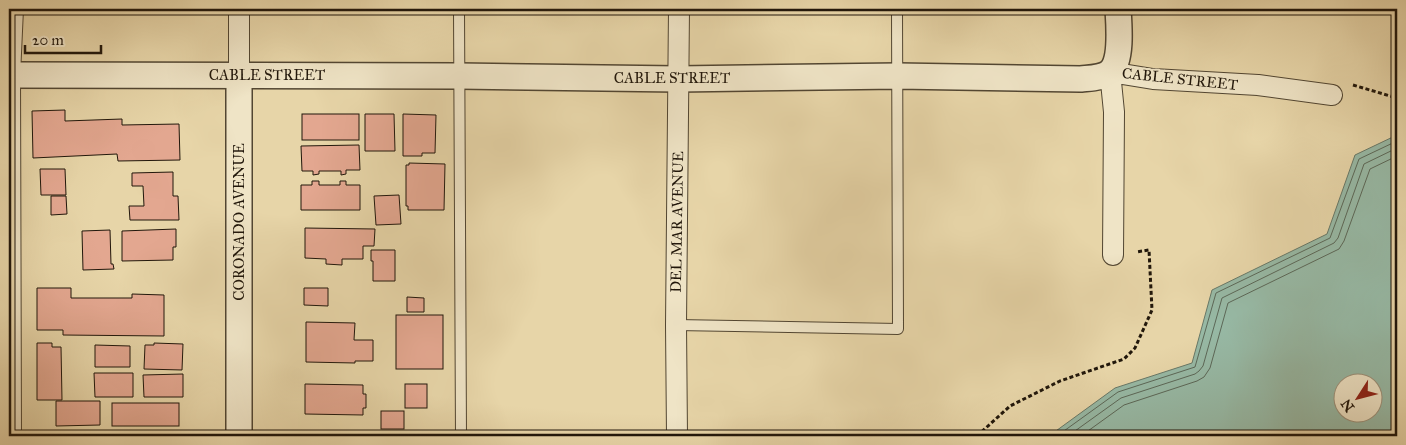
<svg xmlns="http://www.w3.org/2000/svg" width="1406" height="445" viewBox="0 0 1406 445" font-family="'IM FELL Great Primer',serif">
  <rect width="100%" height="100%" fill="#e7d5a8"/>
  <filter id="stains"><feTurbulence type="fractalNoise" baseFrequency=".004" numOctaves="4"/><feColorMatrix values="0 0 0 0 .2 0 0 0 0 .09 0 0 0 0 .02 0 0 0 .5 -.17"/></filter>
  <radialGradient id="worn" r=".72"><stop offset=".6" stop-color="#630" stop-opacity="0"/><stop offset="1" stop-color="#630" stop-opacity=".3"/></radialGradient>
  <path fill="#97b9a5" stroke="#687867" fill-rule="evenodd" d="M1397 135V436H1049L1115 388 1192 363 1212 290 1327 234 1355 155ZM1344 382H1374V412H1344Z"/>
  <g fill="none" stroke-linecap="round" stroke-linejoin="round">
    <g stroke="#5c6858" stroke-width="1">
      <path d="M1057 436 1118 392 1195 367 1216 293 1330 238 1359 159 1397 141"/>
      <path d="M1068 436 1121 398 1195 374 1199 371 1203 366 1222 298 1334 243 1338 238 1364 164 1397 148"/>
      <path d="M1081 436 1124 405 1197 381 1204 377 1210 368 1228 303 1339 249 1344 241 1370 169 1397 156"/>
    </g>
  </g>
  <g fill="#e3a790" stroke="#21170b">
    <path d="M65 110V121L122 119V125L179 124 180 160 118 161 117 154 33 158 32 111Z"/>
    <rect x="302" y="114" width="57" height="26"/>
    <path d="M365 114H394L395 151H365Z"/>
    <path d="M403 114 436 115 435 153H422V156H403Z"/>
    <path d="M359 145 360 170H346V174L341 175V171H319V174L313 175V171H302L301 146Z"/>
    <path d="M409 163 445 164 444 210H408V206H406V165H409Z"/>
    <path d="M40 169H65L66 195H41Z"/>
    <path d="M173 172V196H178L179 220H130L129 206H144L143 186H132V173Z"/>
    <path d="M312 181H319V185H340V181H346V185H360V210H301V185H312Z"/>
    <path d="M399 195 401 224 376 225 374 196Z"/>
    <path d="M51 196H66L67 214 51 215Z"/>
    <path d="M305 228 375 229 374 246H363V259H342V265L326 264V259L305 258Z"/>
    <path d="M176 229V247H173V260L122 261V231Z"/>
    <path d="M110 230 111 264H113L114 269 83 270 82 231Z"/>
    <path d="M371 250H395V281H373V261H371Z"/>
    <path d="M37 288H71V298H132V294L164 295V336L63 335V330H37Z"/>
    <path d="M304 288H328V306L304 305Z"/>
    <path d="M407 297 424 298V312H407Z"/>
    <rect x="396" y="315" width="47" height="54"/>
    <path d="M306 322 355 323 354 340H373V361H355V363L306 362Z"/>
    <path d="M37 343H52V347H61L62 400H37Z"/>
    <path d="M154 343 183 344 182 370 144 369 145 345H154Z"/>
    <path d="M95 345 130 346V367H95Z"/>
    <path d="M94 373H133V397H95Z"/>
    <path d="M183 374V397H144L143 375Z"/>
    <path d="M305 384 363 385V394H366V408H363V415L305 414Z"/>
    <rect x="405" y="384" width="22" height="24"/>
    <path d="M56 401H100V425L56 426Z"/>
    <rect x="112" y="403" width="67" height="23"/>
    <rect x="381" y="411" width="23" height="18"/>
    <rect x="384" y="432" width="60" height="4"/>
    <rect x="34" y="433" width="119" height="3"/>
  </g>
  <g fill="none" stroke-linecap="round" stroke-linejoin="round">
    <g stroke="#524632" stroke-width="12">
      <g id="service">
        <path d="M459 9 461 436"/>
        <path d="M676 325 898 329 897 9"/>
        <path d="M16 436 15 75 18 9"/>
      </g>
    </g>
    <g stroke="#524632" stroke-width="22">
      <g id="minor">
        <path d="M239 75V9"/>
        <path d="M1113 255 1114 112 1110 72 1153 79 1258 85 1332 95"/>
        <path d="M677 436 676 325 679 9"/>
      </g>
    </g>
    <g stroke="#524632" stroke-width="28">
      <g id="tertiary">
        <path d="M9 75 459 76 678 79 898 76 1081 79C1090 78 1104 78 1111 71 1122 59 1119 25 1118 9"/>
        <path d="M239 75V436"/>
      </g>
    </g>
    <g stroke="#21170b" stroke-width="3" stroke-dasharray="4 2.5" stroke-linecap="butt">
      <path d="M1353 85 1397 98"/>
      <path d="M977 436 1010 406 1060 381 1124 359 1135 348 1152 310 1149 250 1136 252"/>
    </g>
    <use href="#service" stroke="#efe4c6" stroke-width="10"/>
    <use href="#minor" stroke="#efe4c6" stroke-width="20"/>
    <use href="#tertiary" stroke="#efe4c6" stroke-width="25"/>
  </g>
  <g text-anchor="middle" stroke-width="4" stroke-linejoin="round" paint-order="stroke">
    <g font-size="15" fill="#21170b" stroke="#efe4c6">
      <text x="267" y="80">CABLE STREET</text>
      <text x="672" y="83">CABLE STREET</text>
      <text transform="translate(1180 79) rotate(6)" y="5">CABLE STREET</text>
      <text transform="translate(239 222) rotate(-90)" y="5">CORONADO AVENUE</text>
      <text transform="translate(677 222) rotate(-89)" y="5">DEL MAR AVENUE</text>
    </g>
  </g>
  <rect width="1406" height="445" fill="none" stroke="#e7d5a8" stroke-width="30"/>
  <rect x="10" y="10" width="1386" height="425" fill="none" stroke="#21170b" stroke-width="2.5"/>
  <rect x="15" y="15" width="1376" height="415" fill="none" stroke="#21170b"/>
  <g transform="translate(1358 398) rotate(234)"><circle r="24" fill="#efe4c6" stroke="#9d927b"/>
  <path d="M0-4L9 19L0 12L-9 19Z" fill="#8f2418"/>
  <text y="-8" font-size="14" font-weight="bold" text-anchor="middle" fill="#21170b">N</text>
  </g>
  <path d="M25 45v8h76v-8" fill="none" stroke="#21170b" stroke-width="2.5"/>
  <text x="32" y="45" font-size="15" fill="#21170b" stroke="#efe4c6" stroke-width="4" paint-order="stroke">20 m</text>
  <rect width="100%" height="100%" filter="url(#stains)"/>
  <rect width="100%" height="100%" fill="url(#worn)"/>
</svg>
